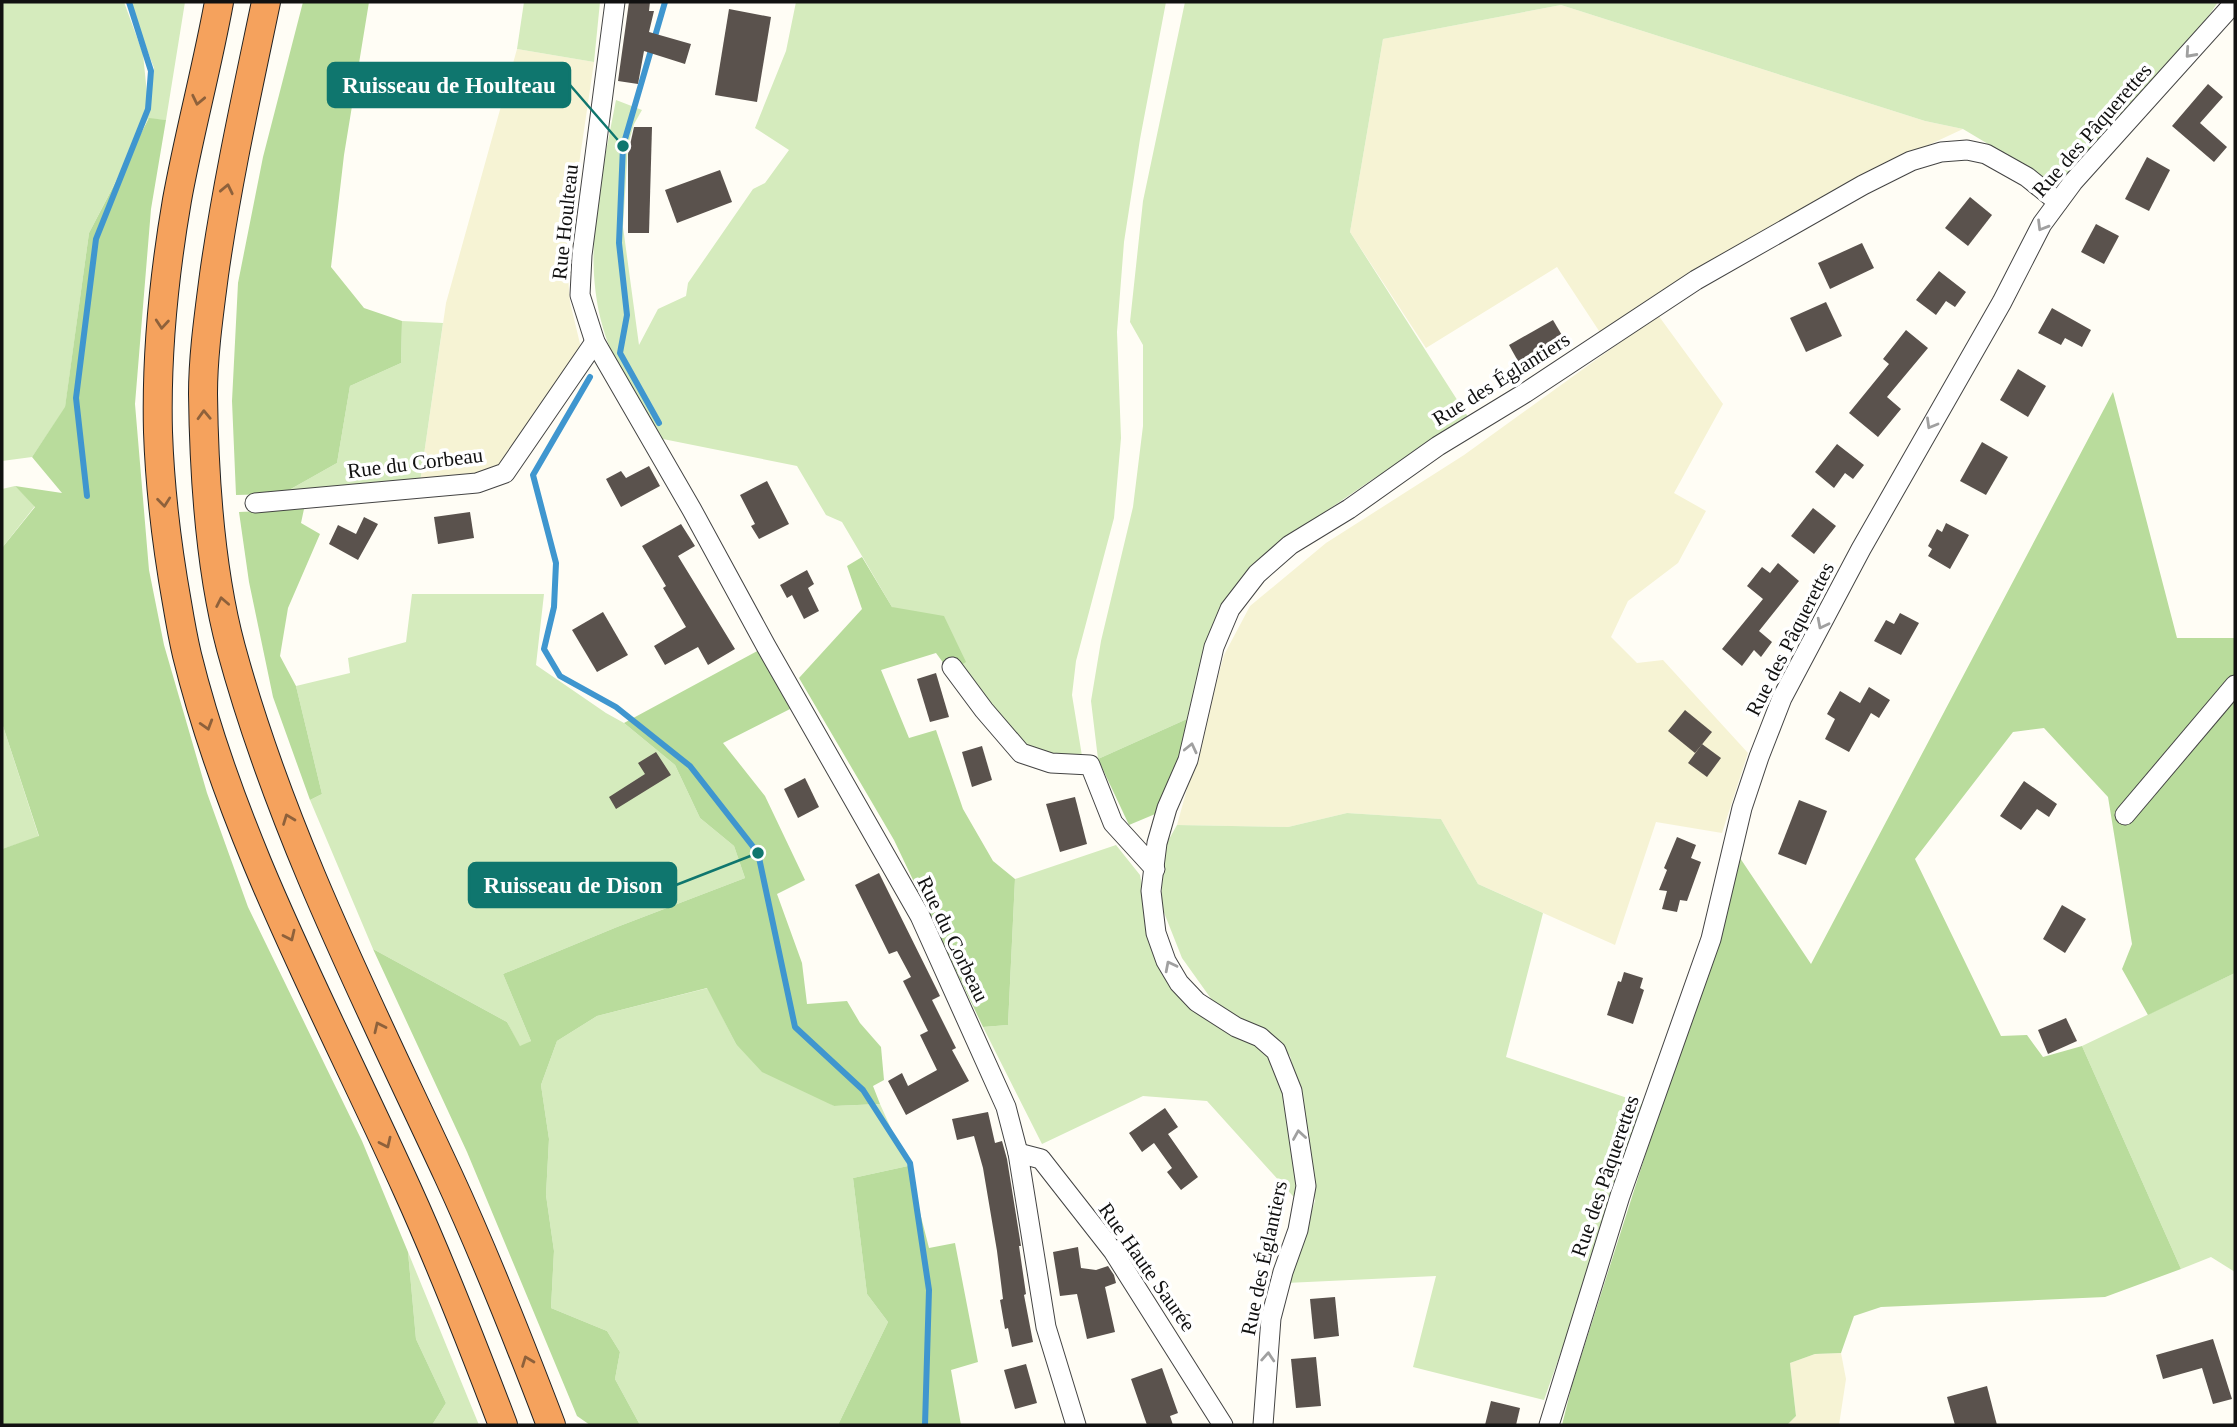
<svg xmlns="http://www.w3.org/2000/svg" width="2237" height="1427" viewBox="0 0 2237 1427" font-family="'Times New Roman',serif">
  <rect width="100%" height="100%" fill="#fffdf5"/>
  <g fill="#f6f3d4">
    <path d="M1561 5 1925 121 1963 129 1890 163 1603 337 1557 267 1426 348 1350 232 1383 39Z"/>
    <path d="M517 49 594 62 566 253 570 302 581 348 503 464 473 476 420 482 446 303Z"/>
    <path d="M1658 315 1723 404 1674 493 1706 511 1678 563 1628 601 1611 637 1637 663 1663 660 1748 753 1722 833 1656 822 1615 945 1478 884 1441 819 1347 813 1288 827 1177 825 1224 655 1250 606 1326 543 1464 455Z"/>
    <path d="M1841 1353 1846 1379 1839 1425H1787L1796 1416 1790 1363 1815 1354Z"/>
  </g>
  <g fill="#d5ebbd">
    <path d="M2 2H124L143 54 149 113 154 68 129 2H185L166 120 148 119 89 233 65 408 32 457 2 461Z"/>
    <path d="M524 2H600L594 62 517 49Z"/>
    <path d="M796 2H1166L1140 139 1124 242 1117 332 1121 438 1114 518 1076 661 1072 695 1082 756 1039 755 1003 728 961 665 892 607 842 522 826 515 797 466 658 438C639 403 614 367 603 328 581 252 602 175 616 100L642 110 634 124 628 145 623 227 639 345 658 309 686 296 688 283 753 189 765 183 789 150 755 128 786 51Z"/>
    <path d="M1185 2H2218L2182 56 2060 187 1963 129 1925 121 1561 5 1383 39 1350 232 1470 420 1373 479 1278 544 1221 606 1194 690 1187 719 1098 759 1091 701 1101 641 1133 507 1143 426V345L1130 322 1143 201Z"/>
    <path d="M402 321 443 323 420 482 282 494 337 463 350 386 401 363Z"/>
    <path d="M15 486 35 506 2 548V489Z"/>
    <path d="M412 594H544L536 665 606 713 624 723 675 765 700 818 734 846 745 878 617 927 503 974 531 1041 520 1047 507 1022 373 949 310 800 322 794 296 686 350 673 348 658 406 642Z"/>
    <path d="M2 723 39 837 2 849Z"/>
    <path d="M1347 813 1441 819 1478 884 1543 913 1506 1057 1648 1105 1544 1400 1413 1367 1436 1276 1286 1283 1315 1201 1305 1117 1290 1056 1262 1032 1212 1000 1182 958 1161 905 1164 848 1177 825 1288 827Z"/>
    <path d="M1116 845 1140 875 1149 920 1163 963 1268 1048 1287 1085 1301 1205 1207 1101 1143 1096 1042 1144 983 1027 1008 1025 1015 879Z"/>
    <path d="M2235 973V1272L2211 1257 2181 1269 2082 1046Z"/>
    <path d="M708 988 736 1044 834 1106 880 1104 908 1166 853 1178 867 1294 888 1322 838 1425H640L615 1379 620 1352 607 1331 551 1308 554 1251 546 1195 549 1139 541 1085 557 1041 597 1016Z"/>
    <path d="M408 1252 479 1425H432L446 1403 416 1339Z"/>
  </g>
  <g fill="#b9dc9c">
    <path d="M303 2H369L344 155 331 267 364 308 402 321 401 363 350 386 337 463 282 494 236 495 232 401 238 283 263 157Z"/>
    <path d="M149 118 166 120 151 209 135 404 149 570 164 645 207 793 248 907 362 1141 408 1252 416 1339 446 1403 432 1425H2V849L39 836 2 723V548L35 507 15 486 62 493 32 457 65 407 89 233Z"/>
    <path d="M2113 392 2177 638H2235V973L2148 1015 2122 969 2132 944 2108 797 2044 728 2013 732 1915 859 2001 1036 2027 1035 2043 1057 2082 1046 2181 1269 2105 1297 1881 1307 1854 1316 1841 1353 1815 1354 1790 1363 1796 1416 1787 1425H1562L1572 1385 1740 858 1811 964Z"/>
    <path d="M304 509 301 523 320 534 288 608 280 656 296 686 322 794 310 800 273 697 249 582 239 512Z"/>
    <path d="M862 557 892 607 944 616 966 662 950 672 936 653 881 670 909 738 936 730 963 809 993 861 1015 879 1008 1025 983 1027 894 840 799 678 862 609 847 566Z"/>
    <path d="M761 649 794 707 723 743 765 796 805 880 777 894 802 963 807 1004 847 1001 860 1023 881 1047 884 1080 873 1086 880 1104 834 1106 762 1072 736 1044 707 988 597 1016 557 1041 541 1085 549 1139 546 1195 554 1251 551 1308 607 1331 620 1352 615 1379 640 1425H590L577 1416 467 1152 373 949 507 1022 520 1046 531 1041 503 974 617 927 745 878 734 846 700 818 675 765 624 723Z"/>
    <path d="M1187 719 1178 775 1160 812 1129 825 1098 759Z"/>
    <path d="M908 1166 929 1248 955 1243 978 1362 951 1370 961 1425H838L888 1322 867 1294 853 1178Z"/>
  </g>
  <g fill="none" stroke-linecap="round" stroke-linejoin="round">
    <g stroke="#3f96cf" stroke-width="6">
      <path d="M590 377 533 475 556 563 554 607 544 649 560 676 616 707 690 766 758 853 795 1027 863 1090 910 1163 929 1290 925 1425"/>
      <path d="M659 423 620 353 627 315 619 243 623 146 665 2"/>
      <path d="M87 496 76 398 96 239 148 109 151 71 129 2"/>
    </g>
  </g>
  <g fill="#5a524d">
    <path d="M629 2H650L649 11H654L649 32 691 44 685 64 644 51 638 84 618 81Z"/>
    <path d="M729 9 771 17 757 102 715 95Z"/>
    <path d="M2208 84 2223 97 2200 123 2227 147 2214 162 2172 126Z"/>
    <path d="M634 127H652L649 233H628V154Z"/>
    <path d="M2147 157 2170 170 2149 211 2125 199Z"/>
    <path d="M720 170 732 202 677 223 665 190Z"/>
    <path d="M1970 197 1992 215 1968 246 1945 228Z"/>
    <path d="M2096 224 2119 236 2104 264 2081 252Z"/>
    <path d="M1862 243 1874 268 1830 289 1818 263Z"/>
    <path d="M1939 271 1966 292 1955 307 1946 301 1936 315 1916 300Z"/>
    <path d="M1826 302 1842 336 1806 352 1790 318Z"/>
    <path d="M2052 308 2091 330 2082 347 2065 338 2061 345 2038 333Z"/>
    <path d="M1553 320 1563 337 1519 363 1509 345Z"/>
    <path d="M1906 330 1928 348 1887 397 1901 409 1878 437 1849 413 1889 364 1883 359Z"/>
    <path d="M2018 369 2046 386 2028 417 2000 400Z"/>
    <path d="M1982 442 2008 457 1986 495 1960 481Z"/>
    <path d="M1837 444 1864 465 1853 479 1845 473 1834 488 1815 472Z"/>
    <path d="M649 466 660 486 621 507 606 479 621 471 626 478Z"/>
    <path d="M767 481 789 524 759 539 751 526 755 524 740 495Z"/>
    <path d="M1813 508 1836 526 1814 554 1791 536Z"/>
    <path d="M470 512 474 538 438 544 434 517Z"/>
    <path d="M364 517 378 524 358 560 329 544 338 525 356 534Z"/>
    <path d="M1946 523 1969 535 1950 569 1928 556 1932 549 1928 546 1937 529 1942 532Z"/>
    <path d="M681 524 695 546 678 556 735 649 708 665 698 647 665 665 654 646 686 627 663 588 666 586 642 546Z"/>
    <path d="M1778 563 1799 581 1759 631 1772 642 1761 657 1754 650 1742 666 1722 649 1763 599 1747 586 1762 567 1770 573Z"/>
    <path d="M807 570 814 584 808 588 819 611 804 619 792 595 787 598 780 585Z"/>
    <path d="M603 612 628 655 597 672 572 630Z"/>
    <path d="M1900 613 1919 623 1901 655 1874 641 1886 620 1894 624Z"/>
    <path d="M936 673 949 717 930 722 917 679Z"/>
    <path d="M1869 687 1890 700 1879 718 1871 713 1849 752 1825 739 1835 719 1827 714 1840 691 1860 703Z"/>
    <path d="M1685 710 1712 732 1695 753 1668 731Z"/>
    <path d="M1702 744 1721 758 1707 777 1688 763Z"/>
    <path d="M982 746 992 780 972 787 962 752Z"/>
    <path d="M656 752 671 775 616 809 609 797 645 774 638 763Z"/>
    <path d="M805 778 819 807 798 818 784 789Z"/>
    <path d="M2024 781 2057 804 2049 817 2037 809 2021 830 2000 816Z"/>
    <path d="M1075 797 1087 844 1060 852 1046 804Z"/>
    <path d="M1799 800 1827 811 1806 865 1778 854Z"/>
    <path d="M1677 837 1696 845 1691 858 1701 862 1687 901 1680 900 1677 912 1662 909 1667 891 1659 890 1667 870 1664 868Z"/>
    <path d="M879 873 940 996 932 1000 956 1048 952 1050 969 1081 906 1115 888 1081 902 1073 908 1086 937 1070 920 1035 928 1031 903 981 911 977 897 951 889 954 855 885Z"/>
    <path d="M2062 905 2086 919 2065 953 2043 939Z"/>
    <path d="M1624 972 1643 978 1640 988 1644 990 1633 1024 1607 1015 1618 981 1621 982Z"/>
    <path d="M2066 1018 2077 1041 2048 1054 2038 1030Z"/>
    <path d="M1165 1108 1178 1127 1168 1134 1198 1177 1181 1190 1167 1172 1172 1168 1154 1143 1142 1152 1129 1133Z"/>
    <path d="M988 1112 995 1143 1002 1141 1007 1159 1021 1246H1019L1026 1294 1024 1295 1033 1342 1012 1347 1008 1328 1005 1329 1000 1300 1003 1299 997 1251 983 1168 974 1136 957 1140 952 1119Z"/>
    <path d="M1078 1247 1081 1268 1096 1270 1108 1266 1114 1275 1116 1283 1105 1287 1115 1332 1087 1339 1077 1294 1060 1296 1053 1252Z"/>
    <path d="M1335 1297 1339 1336 1314 1339 1310 1299Z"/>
    <path d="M2213 1339 2232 1399 2213 1404 2202 1368 2163 1379 2156 1355Z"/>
    <path d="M1316 1357 1321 1406 1296 1408 1291 1359Z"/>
    <path d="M1026 1364 1037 1403 1015 1409 1004 1370Z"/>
    <path d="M1162 1368 1178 1413 1170 1416 1173 1425H1147L1131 1379Z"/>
    <path d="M1987 1386 1997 1425H1955L1947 1397Z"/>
    <path d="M1491 1401 1520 1408 1516 1425H1485Z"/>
  </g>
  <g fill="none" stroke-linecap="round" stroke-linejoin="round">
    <g stroke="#444" stroke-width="21">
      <g id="minor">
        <path d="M615 2 582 255 580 295 595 342 692 510 766 646 920 916 1006 1107 1018 1153 1046 1327 1076 1425"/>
        <path d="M255 503 477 483 505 473 595 342"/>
        <path d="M952 667 984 710 1021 753 1051 763 1090 765 1113 823 1155 869"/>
        <path d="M2125 815 2235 685"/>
        <path d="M1018 1153 1041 1159 1113 1251 1223 1425"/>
        <path d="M1263 1425 1271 1318 1283 1272 1298 1230 1306 1186 1292 1091 1276 1051 1260 1037 1236 1027 1197 1002 1179 983 1166 961 1156 933 1151 891 1157 843 1167 808 1188 760 1214 647 1230 609 1257 574 1290 545 1349 509 1438 446 1525 393 1696 280 1863 185 1911 161 1941 152 1967 150 1986 154 2027 177 2058 202"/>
        <path d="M1549 1425 1620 1196 1711 939 1742 808 1759 757 1782 698 1861 549 2002 302 2042 224 2073 182 2235 2"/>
      </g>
    </g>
    <g stroke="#222" stroke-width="30">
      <g id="highway">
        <path d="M219 2C207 68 189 134 177 200 164 276 156 355 158 432 160 489 167 547 177 603 180 621 183 638 187 655 233 842 328 1014 407 1189 442 1266 473 1346 503 1425"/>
        <path d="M266 2C247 93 227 183 214 275 209 314 203 355 203 394 204 475 210 570 231 648 281 832 368 1003 448 1175 486 1257 519 1341 551 1425"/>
      </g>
    </g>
    <use href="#minor" stroke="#fff" stroke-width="19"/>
    <use href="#highway" stroke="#f5a25d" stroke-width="28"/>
  </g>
  <defs><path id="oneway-chevron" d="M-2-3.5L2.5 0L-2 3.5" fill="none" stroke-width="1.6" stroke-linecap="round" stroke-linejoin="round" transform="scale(1.75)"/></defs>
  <g stroke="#a0a0a0">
    <use href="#oneway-chevron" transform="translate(2190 53) rotate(132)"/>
    <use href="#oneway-chevron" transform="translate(2042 226) rotate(121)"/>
    <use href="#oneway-chevron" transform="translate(1931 424) rotate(120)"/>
    <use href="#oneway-chevron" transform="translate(1822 624) rotate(117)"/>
    <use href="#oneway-chevron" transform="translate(1191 748) rotate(-77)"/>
    <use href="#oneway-chevron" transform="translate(1170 966) rotate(-117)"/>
    <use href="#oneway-chevron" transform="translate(1299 1135) rotate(-99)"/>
    <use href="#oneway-chevron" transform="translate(1268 1357) rotate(-86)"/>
  </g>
  <g stroke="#8e613b">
    <use href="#oneway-chevron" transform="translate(198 100) rotate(102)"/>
    <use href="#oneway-chevron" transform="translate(227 189) rotate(-78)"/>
    <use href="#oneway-chevron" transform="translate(162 324) rotate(95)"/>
    <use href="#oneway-chevron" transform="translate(204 415) rotate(-92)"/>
    <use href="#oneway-chevron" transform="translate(164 502) rotate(84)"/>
    <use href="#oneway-chevron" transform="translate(222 602) rotate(-101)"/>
    <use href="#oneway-chevron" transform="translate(207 725) rotate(73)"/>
    <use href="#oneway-chevron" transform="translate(288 819) rotate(-111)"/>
    <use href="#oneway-chevron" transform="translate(290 936) rotate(65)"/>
    <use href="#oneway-chevron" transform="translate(379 1027) rotate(-115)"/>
    <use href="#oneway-chevron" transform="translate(386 1143) rotate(65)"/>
    <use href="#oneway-chevron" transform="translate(527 1361) rotate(-111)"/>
  </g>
  <g text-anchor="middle" stroke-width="7" stroke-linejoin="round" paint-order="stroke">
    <g font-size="21" fill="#111" stroke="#fff">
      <text transform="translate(2092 130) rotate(-49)" y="7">Rue des Pâquerettes</text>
      <text transform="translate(565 222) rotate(-84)" y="7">Rue Houlteau</text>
      <text transform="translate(1501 379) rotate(-32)" y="7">Rue des Églantiers</text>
      <text transform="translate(415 463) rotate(-7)" y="7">Rue du Corbeau</text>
      <text transform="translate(1790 639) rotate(-63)" y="7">Rue des Pâquerettes</text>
      <text transform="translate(953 939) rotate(64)" y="7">Rue du Corbeau</text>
      <text transform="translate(1605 1176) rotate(-71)" y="7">Rue des Pâquerettes</text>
      <text transform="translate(1264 1258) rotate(-78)" y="7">Rue des Églantiers</text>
      <text transform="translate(1147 1267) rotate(55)" y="7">Rue Haute Saurée</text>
    </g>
  </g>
  <path fill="none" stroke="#0f766e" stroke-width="2.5" d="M623 146L570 85M758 853L676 885"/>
  <g fill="#0f766e" stroke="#fff" stroke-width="2.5">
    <circle cx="623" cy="146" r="7"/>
    <circle cx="758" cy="853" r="7"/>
  </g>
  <g fill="#0f766e" stroke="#0f766e" stroke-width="2.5">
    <rect x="328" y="63" width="242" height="44" rx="7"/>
    <rect x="469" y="863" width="207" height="44" rx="7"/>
  </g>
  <g font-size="23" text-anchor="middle" font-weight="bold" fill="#fff">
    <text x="449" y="93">Ruisseau de Houlteau</text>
    <text x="573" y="893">Ruisseau de Dison</text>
  </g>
  <rect width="2237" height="1427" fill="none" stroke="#111111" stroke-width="7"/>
</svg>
